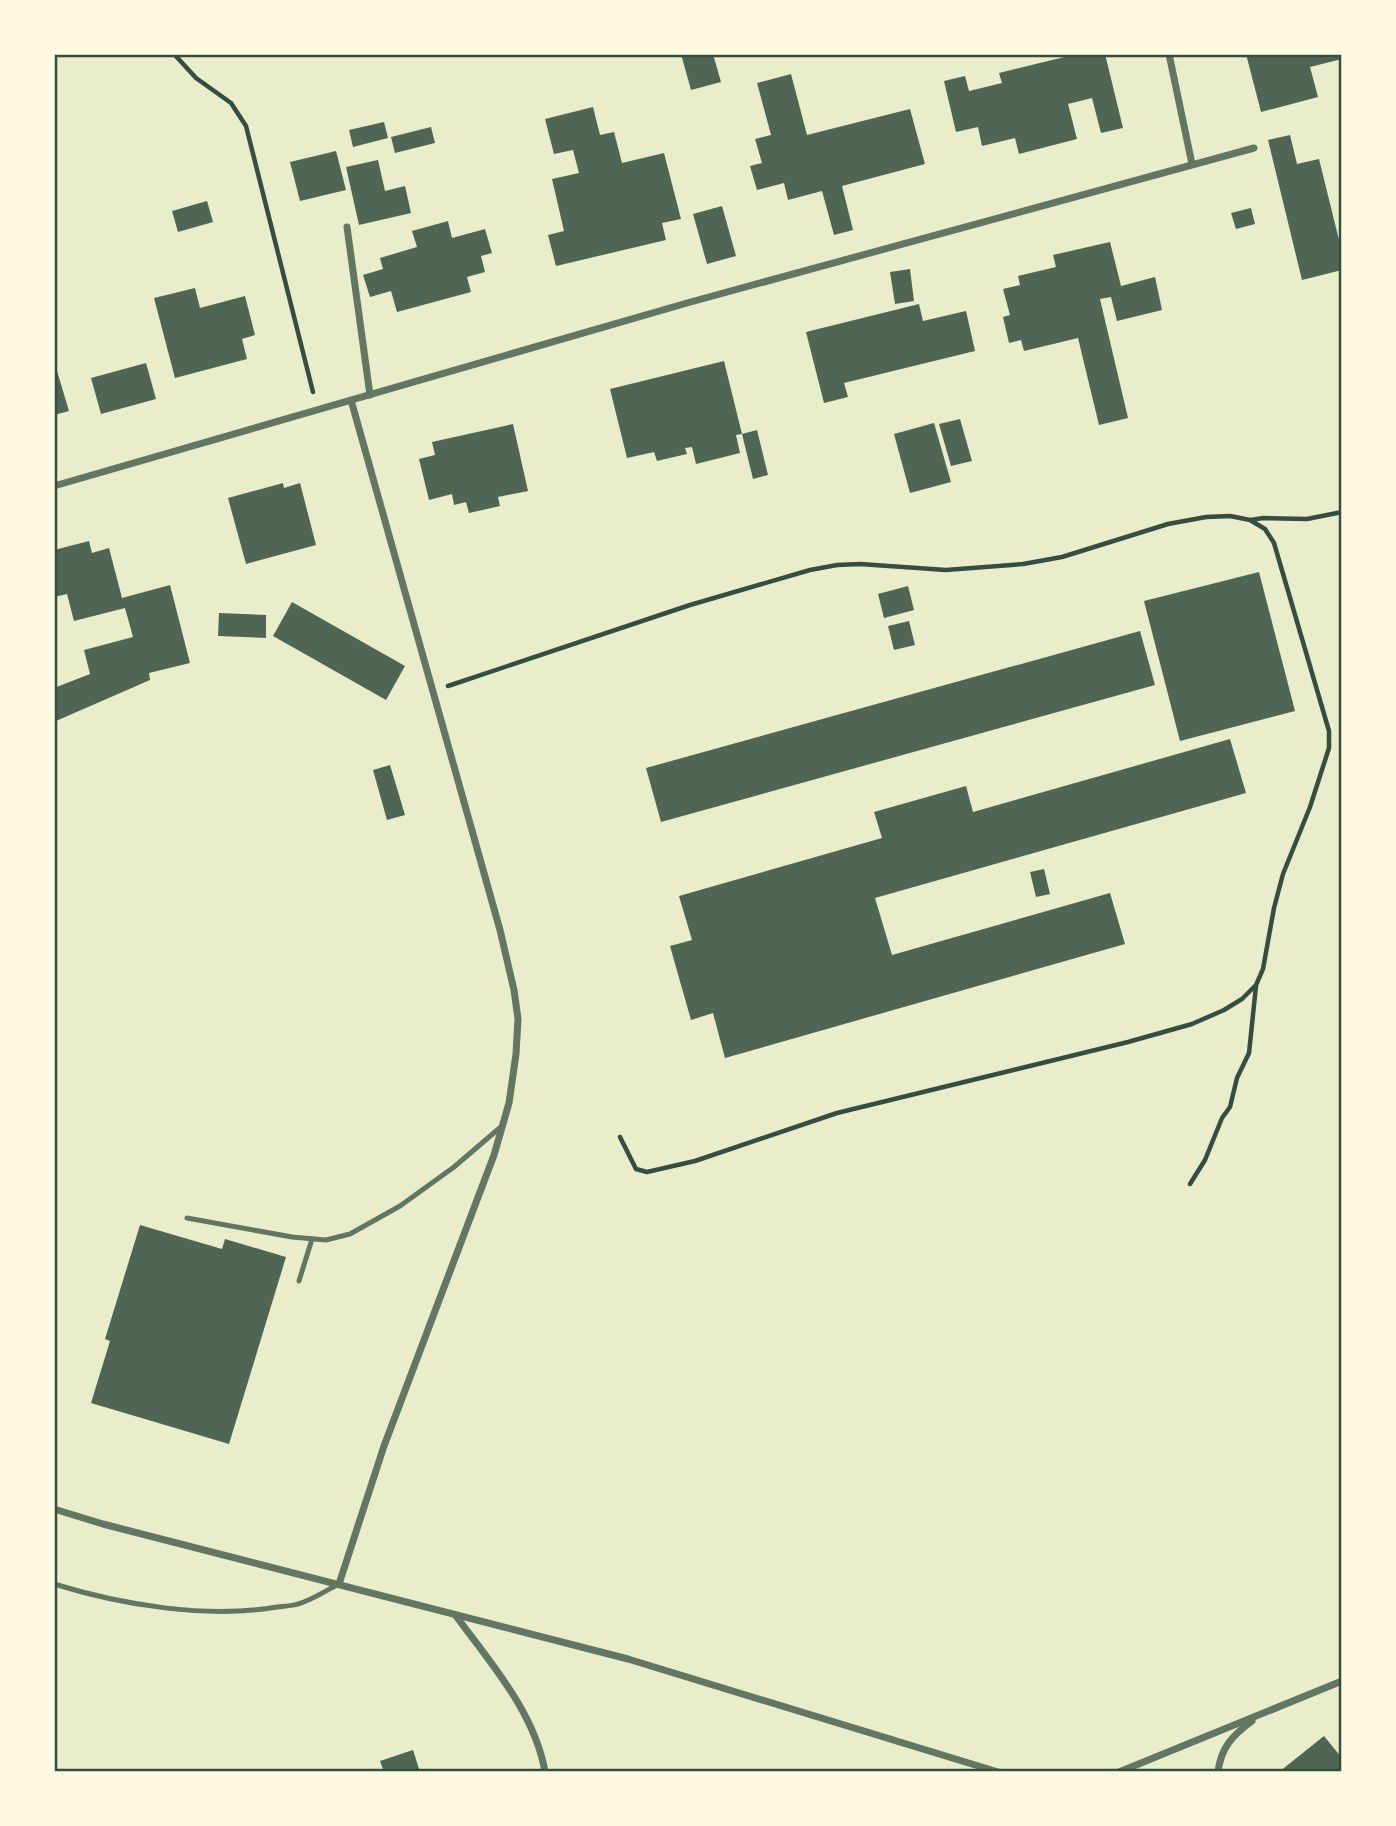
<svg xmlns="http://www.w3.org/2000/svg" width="1396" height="1826" viewBox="0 0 1396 1826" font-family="Quicksand,sans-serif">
  <rect width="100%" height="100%" fill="#e9edc9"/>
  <g fill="#4f6655">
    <path d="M681 54H713L721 82 691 90Z"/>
    <path d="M1077 54H1105L1123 128 1101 133 1092 98 1068 104 1077 139 1019 154 1015 138 982 146 978 127 956 132 944 81 965 76 969 91 1002 83 999 73Z"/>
    <path d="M1246 54H1342V59L1310 67 1318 97 1261 112Z"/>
    <path d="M791 74 807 135 910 109 925 164 842 186 853 230 834 235 822 191 788 200 784 183 757 190 750 166 762 163 755 139 771 135 757 83Z"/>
    <path d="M593 107 600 135 614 132 622 163 664 153 681 219 662 223 666 240 556 266 548 235 564 231 552 179 579 173 573 150 554 154 545 119Z"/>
    <path d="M384 122 388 138 353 147 349 130Z"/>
    <path d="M431 127 435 143 395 153 391 137Z"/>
    <path d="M1290 135 1297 164 1319 159 1342 252V270L1302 280 1268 140Z"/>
    <path d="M336 151 346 190 300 201 290 162Z"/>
    <path d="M378 160 385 191 405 186 411 213 359 225 346 167Z"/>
    <path d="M207 201 213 222 178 232 172 211Z"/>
    <path d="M722 206 736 256 707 264 693 214Z"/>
    <path d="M1251 208 1255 224 1236 229 1231 213Z"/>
    <path d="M448 221 452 238 485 229 492 253 481 256 485 272 467 277 471 292 397 312 391 291 370 297 363 275 383 269 380 258 417 247 412 231Z"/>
    <path d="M1110 242 1121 286 1155 277 1162 310 1117 321 1111 297 1100 299 1128 418 1099 425 1078 338 1024 351 1021 340 1009 343 1003 317 1010 315 1003 289 1020 285 1018 276 1056 267 1053 255Z"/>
    <path d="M910 269 914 301 895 304 890 272Z"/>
    <path d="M195 288 200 308 245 296 255 335 242 339 247 359 175 378 154 298Z"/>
    <path d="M919 304 923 321 966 311 975 351 844 383 848 397 824 403 806 332Z"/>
    <path d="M54 361 69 411 54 415Z"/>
    <path d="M724 361 742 434 736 435 740 453 696 464 692 447 685 448 687 454 657 461 654 452 627 458 610 389Z"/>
    <path d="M146 363 156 399 101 414 91 378Z"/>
    <path d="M960 419 972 461 951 466 939 424Z"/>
    <path d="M934 423 951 482 910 493 894 434Z"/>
    <path d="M513 424 528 491 498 497 500 506 469 513 466 502 454 505 452 494 429 500 419 459 435 455 432 442Z"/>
    <path d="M757 430 768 475 753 479 742 434Z"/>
    <path d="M283 483 284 488 300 483 316 545 246 564 228 498Z"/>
    <path d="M89 541 92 553 109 548 122 598 170 585 190 663 149 673 150 680 56 721 54 688 90 674 84 650 133 637 125 608 74 621 67 594 54 597V550Z"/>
    <path d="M1259 572 1295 711 1180 741 1144 601Z"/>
    <path d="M908 586 914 610 884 618 878 594Z"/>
    <path d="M292 602 405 666 386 700 273 636Z"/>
    <path d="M219 613 266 615V638L218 636Z"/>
    <path d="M909 621 915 645 894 650 888 626Z"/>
    <path d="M1140 631 1155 685 661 822 646 768Z"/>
    <path d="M1230 739 1246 793 875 898 892 955 1110 893 1125 944 725 1058 713 1013 691 1020 670 946 692 940 679 896 882 838 874 812 966 786 973 812Z"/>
    <path d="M390 765 405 815 387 820 373 770Z"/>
    <path d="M1044 869 1050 894 1036 897 1030 872Z"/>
    <path d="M140 1225 222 1249 225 1239 286 1257 229 1444 91 1403 110 1341 105 1339Z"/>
    <path d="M1324 1736 1342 1758V1772H1279Z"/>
    <path d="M413 1750 420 1772H384L380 1761Z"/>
  </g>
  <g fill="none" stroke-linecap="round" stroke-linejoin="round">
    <g stroke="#344e41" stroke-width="4.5">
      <path d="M174 54 196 78 231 103 246 126 313 392"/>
      <path d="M1251 520 1263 518 1307 519 1342 512"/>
      <path d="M448 686 690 605 810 570 837 565 860 564 946 570 1023 564 1062 557 1168 524 1206 517 1230 516 1250 520 1265 529 1274 543 1329 731V748L1310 807 1283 874 1274 908 1263 969 1256 985 1242 999 1224 1010 1192 1024 1128 1042 837 1113 695 1161 647 1172 636 1169 620 1137"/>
      <path d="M1190 1184 1205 1160 1222 1118 1230 1107 1237 1078 1249 1053 1256 986"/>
    </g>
    <g stroke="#617663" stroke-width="5">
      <path d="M187 1218 292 1237 326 1240 350 1234 400 1206 454 1167 502 1126"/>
      <path d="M299 1281 312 1239"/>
      <path d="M54 1584C122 1605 207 1619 277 1607 284 1606 292 1606 298 1604 312 1600 325 1591 337 1585"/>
    </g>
    <g stroke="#617663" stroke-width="7">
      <path d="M1169 54 1192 164"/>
      <path d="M347 227 370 395"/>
      <path d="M54 486 687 303 1254 148"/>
      <path d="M54 1509 103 1524 628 1659 998 1772"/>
      <path d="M339 1584 384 1446 494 1155 509 1103 516 1054 518 1019 514 990 500 930 351 400"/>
      <path d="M456 1616C490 1662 535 1713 545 1772"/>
      <path d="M1119 1772 1342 1681"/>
      <path d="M1218 1772C1221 1747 1233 1735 1252 1721"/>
    </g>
  </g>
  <rect width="1396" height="1826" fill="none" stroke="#fefae0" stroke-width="112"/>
  <rect x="56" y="56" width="1284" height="1714" fill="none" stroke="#344e41" stroke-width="2.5"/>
</svg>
